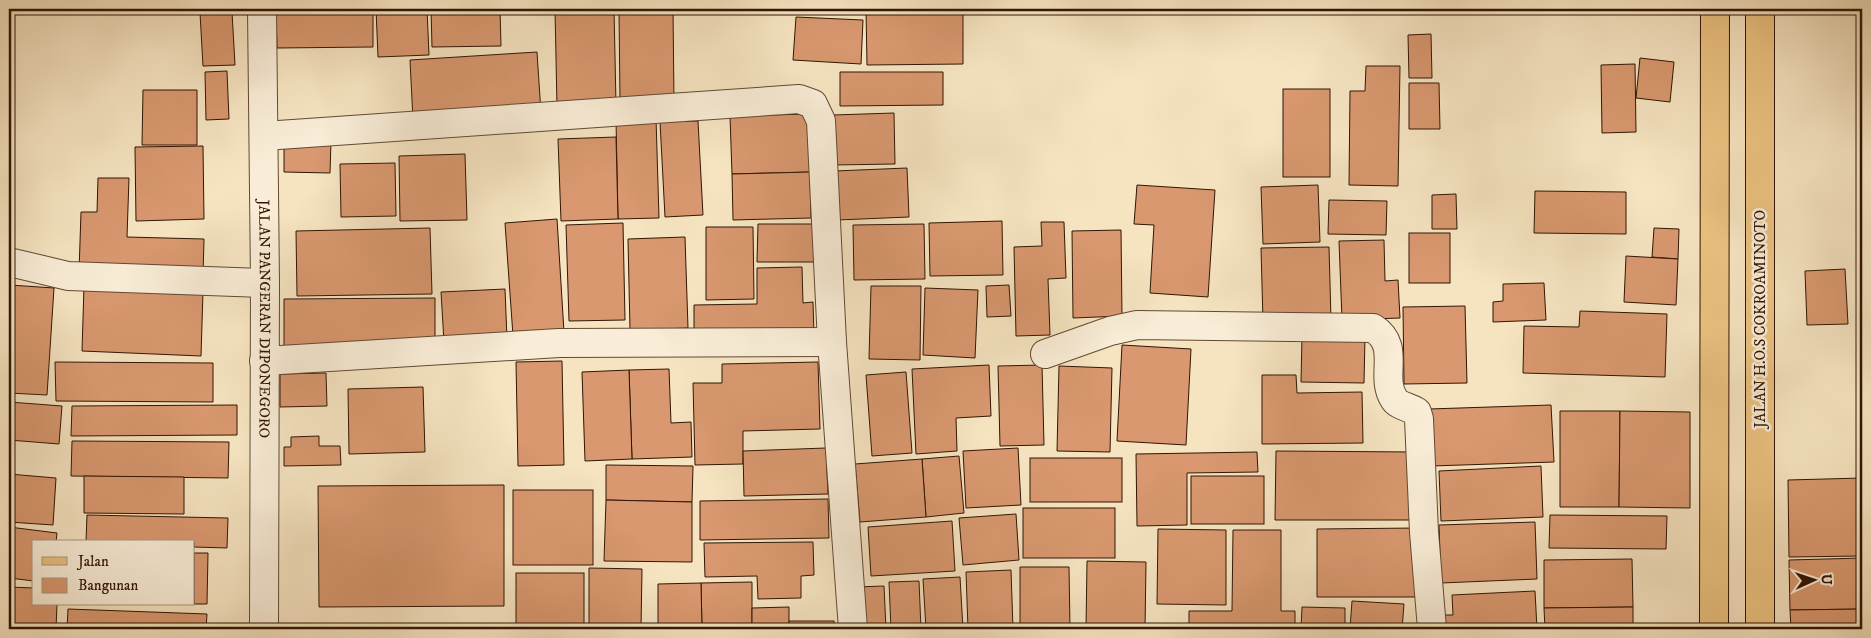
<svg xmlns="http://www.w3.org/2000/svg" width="1871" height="638" viewBox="0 0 1871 638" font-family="'IM FELL DW Pica',serif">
  <rect width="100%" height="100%" fill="#f6e4c1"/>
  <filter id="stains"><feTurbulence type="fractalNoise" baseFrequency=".004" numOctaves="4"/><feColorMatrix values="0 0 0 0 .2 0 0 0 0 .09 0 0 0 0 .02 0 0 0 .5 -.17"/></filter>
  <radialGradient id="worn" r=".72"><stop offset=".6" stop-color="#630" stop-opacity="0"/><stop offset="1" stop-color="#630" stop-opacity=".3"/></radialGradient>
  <g fill="#d9986f" stroke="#311504">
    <path d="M276 9H373V47L277 48Z"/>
    <path d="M376 9H427L429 55 378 57Z"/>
    <path d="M431 9H500L501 46 432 47Z"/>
    <path d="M555 9H614L616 105 557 107Z"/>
    <path d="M619 9H673L674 102H620Z"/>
    <rect x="721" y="9" width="50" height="3"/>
    <path d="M866 9H963V64L867 65Z"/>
    <path d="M232 12 235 65 203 66 200 13Z"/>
    <path d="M796 17 863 20 861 64 793 60Z"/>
    <path d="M1431 34 1432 78H1409L1408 35Z"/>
    <path d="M537 52 541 113 413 120 410 60Z"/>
    <path d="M1640 58 1674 62 1670 102 1636 98Z"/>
    <path d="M1635 64 1636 132 1602 133 1601 65Z"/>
    <path d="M1366 66H1400L1398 186 1349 185 1350 91H1365Z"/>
    <path d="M227 71 229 119 206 120 205 72Z"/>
    <path d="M840 72H943V105L840 106Z"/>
    <path d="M1409 83H1439L1440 129H1409Z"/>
    <rect x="1283" y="89" width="47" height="88"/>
    <path d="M143 90H197V145H142Z"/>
    <path d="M894 113 895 164 834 165 833 115Z"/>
    <path d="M809 114 810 172 732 174 730 116Z"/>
    <path d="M656 118 659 218 618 219 616 120Z"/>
    <path d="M698 121 703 215 665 217 660 122Z"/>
    <path d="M616 137 618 219 561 221 558 139Z"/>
    <path d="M284 140 331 141 330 173 284 172Z"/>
    <path d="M203 146 204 219 136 221 135 147Z"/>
    <path d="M465 154 467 220 400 221 399 156Z"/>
    <path d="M395 163 396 216 341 217 340 164Z"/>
    <path d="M907 168 909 217 837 220 835 171Z"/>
    <path d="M810 172 811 218 733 220 732 174Z"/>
    <path d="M98 178H129L127 237 204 239 203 276 79 272 81 212H97Z"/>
    <path d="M1137 185 1215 190 1208 297 1150 293 1154 225 1134 224Z"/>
    <path d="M1318 185 1320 242 1263 244 1261 187Z"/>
    <path d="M1535 191 1626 192V234L1534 233Z"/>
    <path d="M1456 194 1457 229H1432V195Z"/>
    <path d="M1329 200 1387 201 1386 235 1328 234Z"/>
    <path d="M557 219 564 332 513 336 505 223Z"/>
    <path d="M1002 221 1003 275 930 276 929 223Z"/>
    <path d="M1041 222H1064L1066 278 1048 279 1050 335 1016 336 1014 247 1042 246Z"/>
    <path d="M623 223 625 320 569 321 566 225Z"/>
    <path d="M758 224H815L814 262H757Z"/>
    <path d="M924 224 925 279 854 280 853 225Z"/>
    <path d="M706 227H753L754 299 706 300Z"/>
    <path d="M430 228 432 294 297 296 296 231Z"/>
    <path d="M1654 228 1679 229 1678 259 1652 257Z"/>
    <path d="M1121 230 1122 316 1073 318 1072 231Z"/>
    <rect x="1409" y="233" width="41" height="50"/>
    <path d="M685 237 688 328 630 330 628 239Z"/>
    <path d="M1384 240 1385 281 1398 280 1400 318 1342 320 1339 241Z"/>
    <path d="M1329 247 1331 320 1263 321 1261 248Z"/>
    <path d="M1626 256 1678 259 1676 305 1624 302Z"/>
    <path d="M802 267 803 303 813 302 814 335 694 337V305L757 304V268Z"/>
    <path d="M1845 269 1848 324 1807 325 1805 271Z"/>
    <path d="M1544 283 1546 320 1493 322V302L1503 301V284Z"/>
    <path d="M10 285 54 288 47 395 9 393Z"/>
    <path d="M1009 285 1011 316 987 317 986 286Z"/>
    <path d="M84 286 203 291 201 356 82 351Z"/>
    <path d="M871 286H921L920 360 869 359Z"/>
    <path d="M925 288 978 290 975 358 923 355Z"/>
    <path d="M505 289 507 339 444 342 441 292Z"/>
    <path d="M435 298V347H284V299Z"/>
    <path d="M1465 306 1467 383 1404 384 1403 307Z"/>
    <path d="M1580 311 1667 314 1665 377 1523 373 1524 326 1579 327Z"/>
    <path d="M1302 335 1365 336 1364 383 1301 382Z"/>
    <path d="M1122 345 1191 349 1186 445 1117 441Z"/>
    <path d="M562 361 564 465 518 466 516 362Z"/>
    <path d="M55 362 213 363V402L56 401Z"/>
    <path d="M818 362 820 429 743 431V464L695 465 693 383H722V364Z"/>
    <path d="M989 365 991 416 956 418 957 451 916 454 912 369Z"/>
    <path d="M1042 365 1044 445 1000 446 998 366Z"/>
    <path d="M1059 366 1112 368 1110 452 1057 451Z"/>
    <path d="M669 369 671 423 691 422 692 457 632 459 629 370Z"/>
    <path d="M629 370 632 459 585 461 582 372Z"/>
    <path d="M906 372 912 453 872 456 866 375Z"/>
    <path d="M326 373 327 406 280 407V374Z"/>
    <path d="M1262 375H1296L1297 393 1362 392 1363 443 1262 444Z"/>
    <path d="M423 387 425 452 349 454 348 389Z"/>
    <path d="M9 402 62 406 59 444 9 440Z"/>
    <path d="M237 405V435L71 436 72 406Z"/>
    <path d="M1551 405 1554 462 1431 466 1429 409Z"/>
    <path d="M1560 411H1620L1619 507H1560Z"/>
    <path d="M1620 411 1690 412V508L1619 507Z"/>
    <path d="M319 436V446H340L341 465 284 466V447H291V437Z"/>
    <path d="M72 441 229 442 228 478 71 476Z"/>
    <path d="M826 448 828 494 744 496 743 451Z"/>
    <path d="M1018 448 1021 505 966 508 963 451Z"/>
    <path d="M1276 451 1414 452V520H1275Z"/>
    <path d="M1257 452 1258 472 1187 473V525L1137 526 1136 454Z"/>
    <path d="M959 456 964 513 926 517 922 459Z"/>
    <rect x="1030" y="458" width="92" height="44"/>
    <path d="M922 459 926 517 860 522 855 464Z"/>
    <path d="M606 465 693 466 692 502 606 500Z"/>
    <path d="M1541 466 1543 517 1441 521 1439 471Z"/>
    <path d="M9 474 56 478 53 525 9 522Z"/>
    <path d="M84 476 184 477V514L84 513Z"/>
    <rect x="1191" y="476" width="73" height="48"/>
    <path d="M1862 478V556L1789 557 1788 480Z"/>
    <path d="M504 485V606L319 607 318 486Z"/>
    <rect x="513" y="490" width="80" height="75"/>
    <path d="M828 499 829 538 700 540V501Z"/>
    <path d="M606 500 692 502V562L604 561Z"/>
    <rect x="1023" y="508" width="92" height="50"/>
    <path d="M1016 514 1019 560 963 565 959 518Z"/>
    <path d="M87 515 228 518 227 548 194 547V542H86Z"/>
    <path d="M1550 515 1667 516 1666 549 1549 548Z"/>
    <path d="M952 521 955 571 871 576 868 527Z"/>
    <path d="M1535 522 1537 579 1441 583 1439 525Z"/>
    <path d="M9 527 57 533 56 542H34V581L9 578Z"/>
    <path d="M1417 528V597H1317V529Z"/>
    <path d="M1158 529 1226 530V605L1157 604Z"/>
    <path d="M1233 530H1281V611H1295V629H1189V611H1232Z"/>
    <path d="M813 542 814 575 801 576V598L758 599 757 576 705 577 704 543Z"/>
    <path d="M194 553H208L207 604H194Z"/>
    <path d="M1862 558V609L1790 610 1789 560Z"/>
    <path d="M1632 559 1633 607 1544 608V560Z"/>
    <path d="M1087 561 1146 562 1145 629H1086Z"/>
    <path d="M1020 567H1069L1070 629H1020Z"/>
    <path d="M589 568 642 569 641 629H589Z"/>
    <path d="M1011 570 1013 629H968L966 572Z"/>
    <rect x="516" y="573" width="68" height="56"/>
    <path d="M960 577 963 629H926L923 579Z"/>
    <path d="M919 581 921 629H891L889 582Z"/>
    <path d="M752 582V629H702L701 583Z"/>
    <path d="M701 583 702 629H658V584Z"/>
    <path d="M884 586 886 629H858L855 587Z"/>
    <path d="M9 587 34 588V604H57L56 629H9Z"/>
    <path d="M1535 591 1537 629H1445V615H1453L1452 595Z"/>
    <path d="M1352 601 1404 604 1402 629H1350Z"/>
    <path d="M789 607V629H752V608Z"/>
    <path d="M1302 607 1345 608V629H1301Z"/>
    <path d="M1633 607V629H1545L1544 608Z"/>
    <path d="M68 609 207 614 206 629H67Z"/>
    <path d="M1862 609V629H1791L1790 610Z"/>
    <rect x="789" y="621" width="45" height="8"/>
  </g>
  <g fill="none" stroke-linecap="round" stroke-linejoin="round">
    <g stroke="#624933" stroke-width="30">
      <g id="minor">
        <path id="s1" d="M262 9 265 283 264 629"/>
        <path d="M264 136 799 99 813 104 821 121 832 342 853 629"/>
        <path d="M9 262 68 276 265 283"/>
        <path d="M1045 354 1110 331 1137 325 1373 328C1402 346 1379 376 1394 399 1398 406 1410 407 1417 412L1419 419 1424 532 1432 629"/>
        <path d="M264 361 559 343 832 342"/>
      </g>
    </g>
    <g stroke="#311504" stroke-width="30">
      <g id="major">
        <path d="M1760 9V629"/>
        <path d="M1714 629 1715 9"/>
      </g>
    </g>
    <use href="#minor" stroke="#f9edd7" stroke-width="28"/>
    <use href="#major" stroke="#ebc280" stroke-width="28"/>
  </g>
  <g text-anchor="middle" stroke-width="5" stroke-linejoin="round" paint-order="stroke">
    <g font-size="15" fill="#311504" stroke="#f9edd7">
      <text dy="5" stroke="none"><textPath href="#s1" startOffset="310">JALAN PANGERAN DIPONEGORO</textPath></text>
      <text transform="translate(1760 319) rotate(-90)" y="5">JALAN H.O.S COKROAMINOTO</text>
    </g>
  </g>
  <rect width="1871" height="638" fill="none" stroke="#f6e4c1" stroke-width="30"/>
  <rect x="10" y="10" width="1851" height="618" fill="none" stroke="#311504" stroke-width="2.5"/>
  <rect x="15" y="15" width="1841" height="608" fill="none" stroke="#311504"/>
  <rect x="32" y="540" width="162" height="65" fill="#f9edd7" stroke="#a99783"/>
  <rect x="42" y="557" width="25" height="8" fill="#ebc280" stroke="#a99783"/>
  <text x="78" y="566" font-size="15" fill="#311504">Jalan</text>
  <rect x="42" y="578" width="25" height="15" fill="#d9986f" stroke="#a99783"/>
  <text x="78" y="590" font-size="15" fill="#311504">Bangunan</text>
  <g transform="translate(1814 580) rotate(87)" stroke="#f9edd7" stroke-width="4" paint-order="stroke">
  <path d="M0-4L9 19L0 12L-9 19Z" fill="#311504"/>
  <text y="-8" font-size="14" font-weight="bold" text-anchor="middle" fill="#311504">U</text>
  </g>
  <rect width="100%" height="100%" filter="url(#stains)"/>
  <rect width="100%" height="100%" fill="url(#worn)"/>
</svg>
